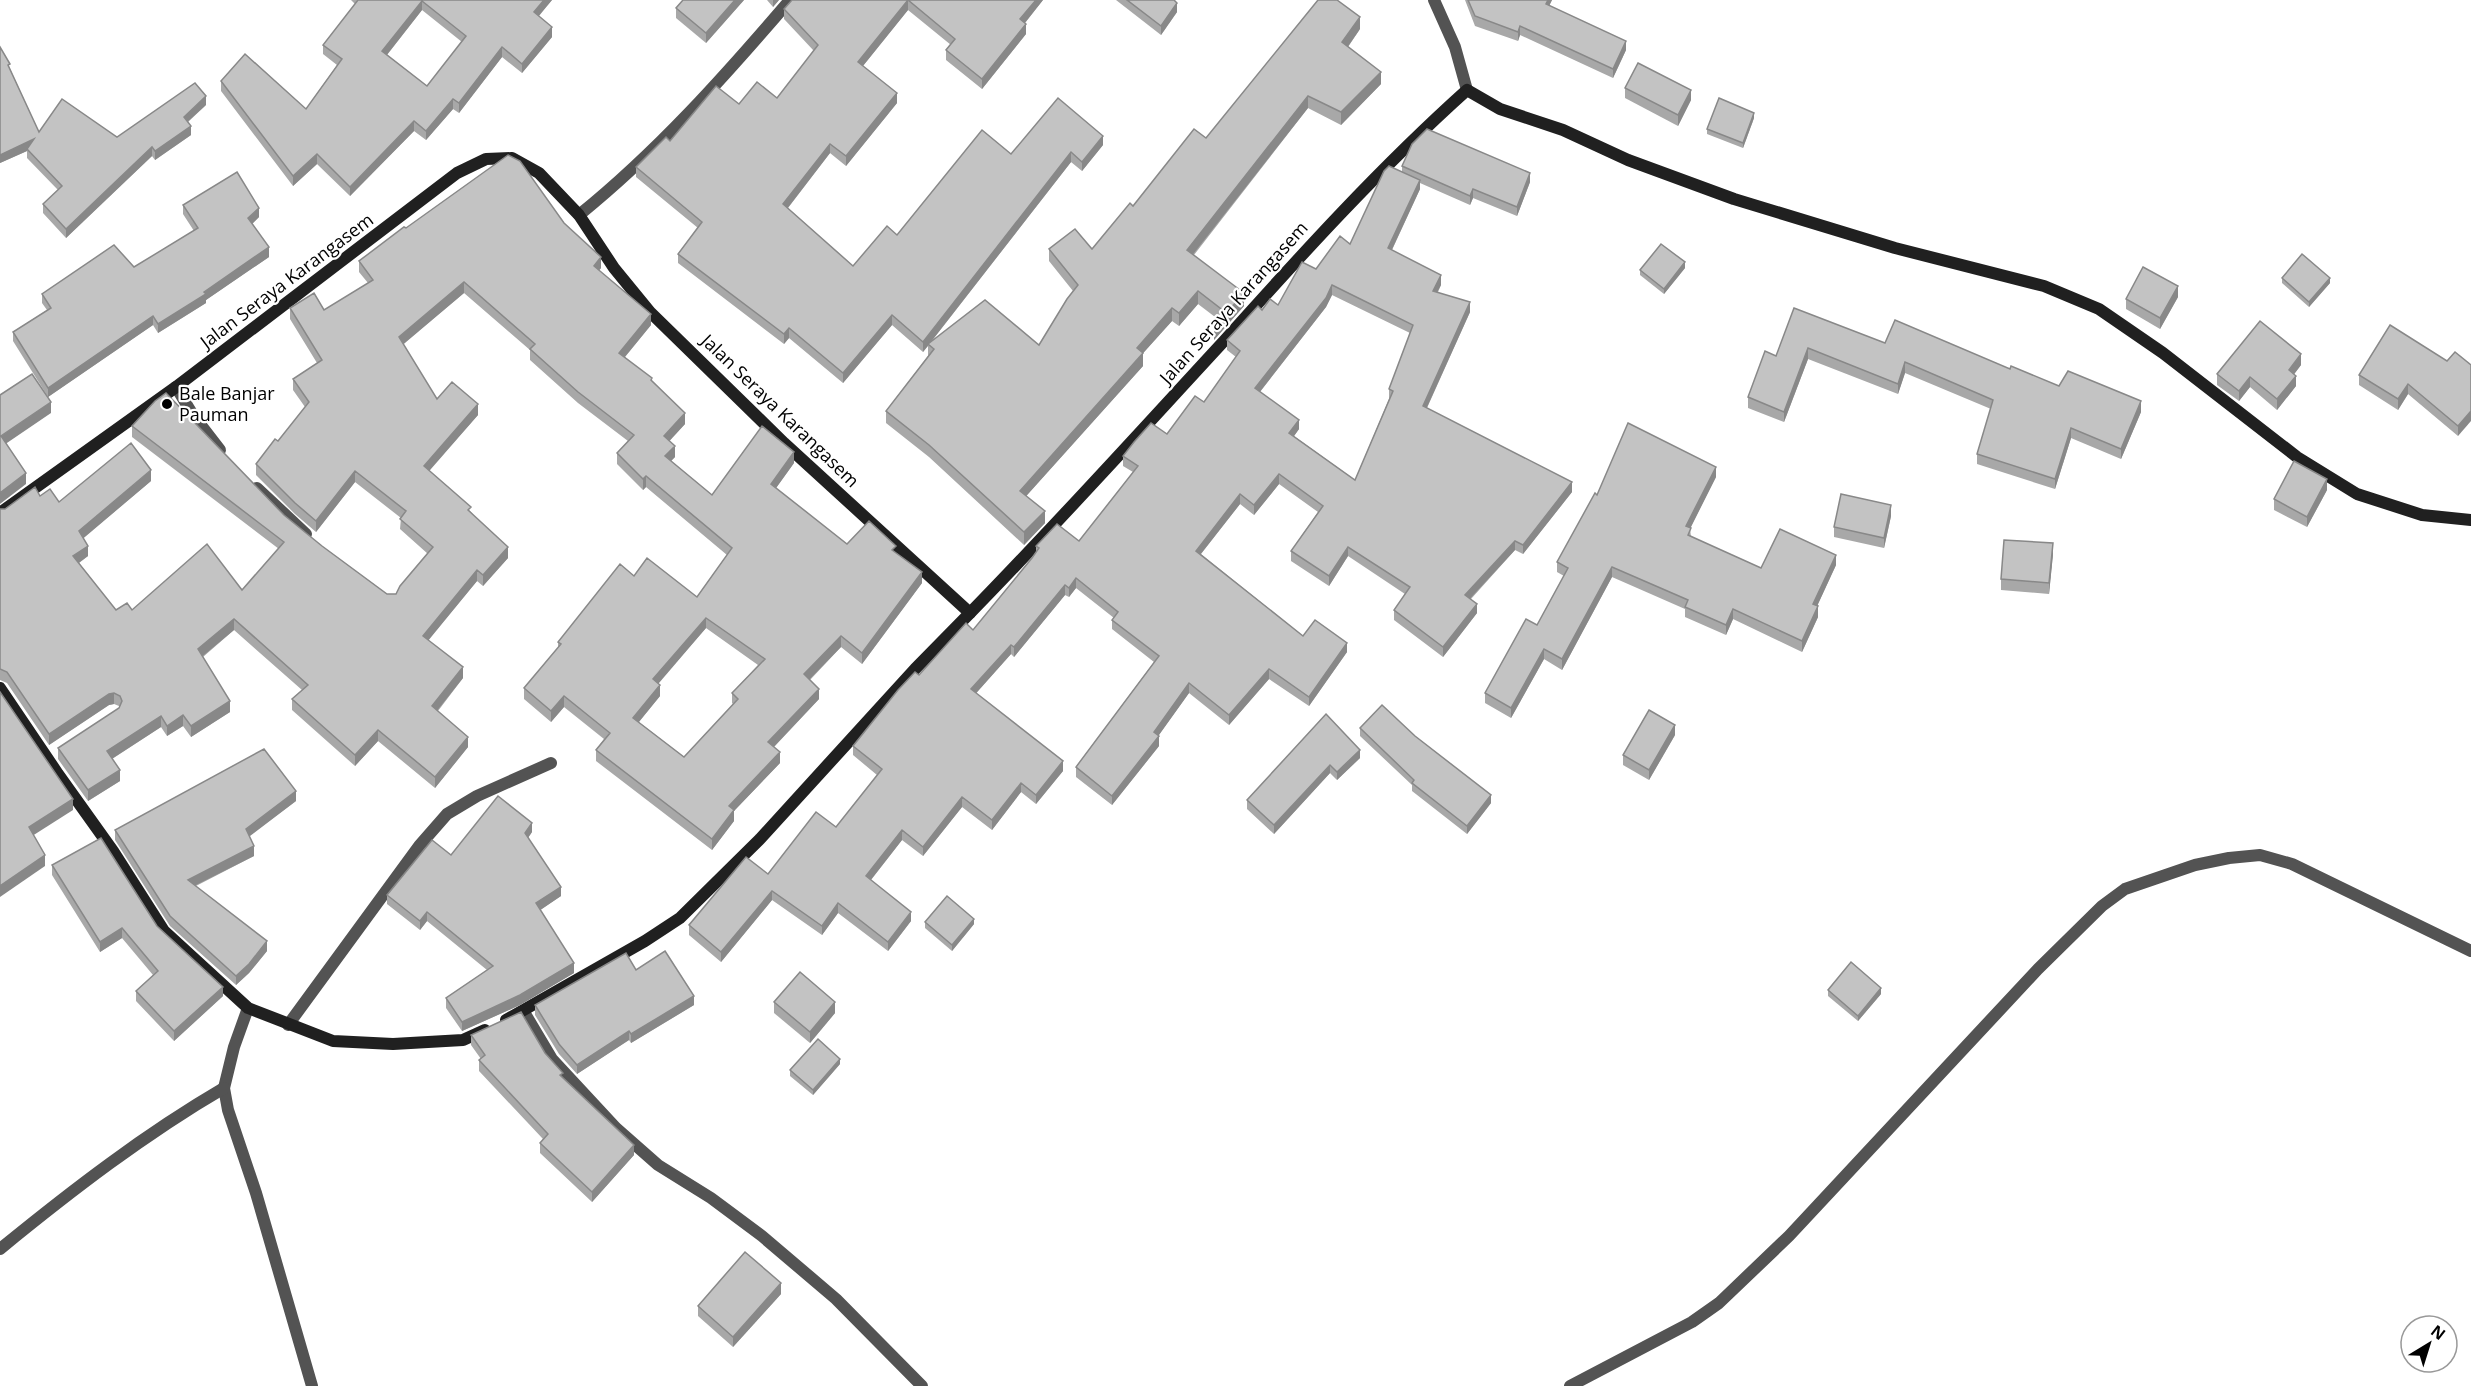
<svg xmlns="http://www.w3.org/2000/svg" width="2471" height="1386" viewBox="0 0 2471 1386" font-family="'Open Sans',sans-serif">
  <rect width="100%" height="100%" fill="#fff"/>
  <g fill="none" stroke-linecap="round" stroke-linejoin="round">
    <g stroke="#535353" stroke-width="12">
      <path d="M1434 0 1455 47 1467 90"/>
      <path d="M579 215C658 151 724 77 790 0"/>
      <path d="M176 387 193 415 220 450"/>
      <path d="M257 488 306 534"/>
      <path d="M248 1008 234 1047 224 1088 228 1110 256 1193 312 1386"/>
      <path d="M524 1012 552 1059 616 1128 658 1165 711 1198 762 1236 836 1299 922 1386"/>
      <path d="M288 1025 419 846 447 814 477 796 551 763"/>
      <path d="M0 1249C71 1191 145 1134 224 1088"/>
      <path d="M1570 1386 1692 1322 1719 1303 1789 1236 2038 969 2102 906 2125 889 2195 865 2229 858 2260 855 2292 864 2471 951"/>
    </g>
    <g stroke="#202020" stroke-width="12">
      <path d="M0 513 176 387 457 173 486 159 512 158 539 173 579 215 614 268 650 312 784 443 970 613C1057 524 1140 432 1224 341 1302 254 1380 168 1467 90L1500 109 1563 130 1628 160 1734 199 1895 248 2044 286 2099 309 2163 353 2297 457 2357 494 2422 515 2471 520"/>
      <path d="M0 688 58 774 113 851 164 931 248 1008 333 1041 393 1044 463 1040 485 1030"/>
      <path d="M506 1020 645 941 680 918 760 839 915 669 970 613"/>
    </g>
  </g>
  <g fill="#a8a8a8" fill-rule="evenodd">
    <path d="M351 0H552L538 16 552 37 522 73 502 57 459 113 453 109 426 140 414 131 350 196 317 164 293 186 221 91V81L306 109 337 65 323 54V45L355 4ZM422 10 462 42 427 86 387 55Z"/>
    <path d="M683 0H744L706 43 676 18V8Z"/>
    <path d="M767 0H779L773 7Z"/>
    <path d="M792 0H1043L1025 23 1026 34 982 89 946 60V50L951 45 908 10 863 66 897 103 846 166 830 153 788 208 853 266 1011 154 1103 145 1082 171 1071 162 931 342 1039 345 1073 291 1049 261V249H1092L1133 206 1206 138 1360 29 1348 47 1381 84 1341 125 1308 108 1194 255 1244 306 1214 340 1219 320 1198 304 1179 326 1172 321 1143 353V366L1026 496 1045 523 1024 545 929 457 886 423V411L928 356V346L923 352 892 325 843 383 789 338 784 344 678 263V254L698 228 636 177V167L670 141 739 104 777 98 814 51 784 19V9Z"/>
    <path d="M1116 0H1174L1177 12 1161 35Z"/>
    <path d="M1465 0H1552L1549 5 1626 50 1613 78 1520 35 1518 41 1475 26Z"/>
    <path d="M0 47 39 132 117 137 206 105 188 122 191 135 155 160 152 156 66 238 43 213V204L58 190 27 158V151L0 163Z"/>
    <path d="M1625 88 1691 100 1678 126 1625 98Z"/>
    <path d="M1754 118 1743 148 1707 134V129Z"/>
    <path d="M1402 166 1530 182 1517 216 1473 198 1470 205 1420 183V189L1392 250 1441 285 1438 292 1470 312 1427 408 1572 492 1523 554 1515 550 1471 599 1477 613 1443 657 1394 620V610L1405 594 1348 556 1329 586 1291 561V551L1318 512 1279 484 1254 515 1240 504 1201 554 1303 636 1347 652 1309 706 1269 679 1229 725 1189 693 1158 736 1159 746 1112 805 1076 777V767L1154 662 1112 629V620L1114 618 1076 588 1069 597 1065 595 1014 657 1011 654 976 693 1063 771 1036 804 1021 792 992 830 962 807 923 856 902 840 871 880 911 921 888 951 838 913 822 935 772 900 721 962 689 935V925L768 874 836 827 877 775 853 755V746L919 675 973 630 1032 558 1036 552V546L1079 541 1133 472 1123 466V456L1167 434 1204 402 1236 357 1227 350V340L1262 310 1278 305 1316 269 1350 244 1402 172ZM1332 295 1410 333 1389 389V399L1355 480 1294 436 1299 429 1260 392 1326 307Z"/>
    <path d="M183 205 259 217 252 224 269 257 206 300V303L158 333 153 325 48 397 13 341V332L47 310 42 303V294L134 267 194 231 183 214Z"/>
    <path d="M564 223 601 268 599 270 651 325 625 357 652 382 685 424 669 441 675 457 671 461 712 495 794 463 776 488 847 544 896 553 922 583 862 664 841 647 810 680 819 699 774 747 780 763 734 811V821L712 850 596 761V750L604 739 564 707 551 722 524 699V688L558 648V642L634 576 697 597 727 555 646 487 643 490 617 464V453L628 441 578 403 530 360V350L464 293 403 344 437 399 478 415 429 470 471 512 508 558 483 586 477 581 428 640 463 678 438 711 468 747 435 788 378 741 355 766 292 710V699L302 690 234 630 203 657 230 712 191 737 183 726 167 736 161 727 112 759 120 781 88 801 58 759V748L119 708V706L114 704 109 705 49 745 7 683 0 680V509H5L40 496 59 502 151 481 83 538 88 556 79 563 116 610H132L242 590 279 549 132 437V426L284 515 322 546 387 594H396L428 554 400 529 401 518 355 482 316 532 295 514 256 475V464L278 441 305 407 293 390V379L317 363 290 319V308L324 310 368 283 359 272V261L406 228ZM706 628 758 665 732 693V703L733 704 684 757 639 722 660 696 658 683Z"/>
    <path d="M1685 268 1664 294 1640 275V270Z"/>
    <path d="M2282 278 2330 283 2309 307 2282 283Z"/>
    <path d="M2178 297 2160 329 2126 309V299Z"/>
    <path d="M1794 308 1885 343 2010 369 2059 386 2141 412 2121 459 2071 438 2055 489 1977 464V454L1991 409 1905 373 1898 394 1808 359 1784 422 1748 408V397L1776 356Z"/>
    <path d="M2301 365 2294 374 2296 386 2277 410 2250 387 2239 401 2217 385V374Z"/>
    <path d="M2471 365 2458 436 2408 394 2398 410 2359 385V375Z"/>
    <path d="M1716 477 1690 528 1691 537 1761 568 1836 565 1817 606 1818 617 1802 652 1733 619 1726 635 1685 617V609L1612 577 1562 670 1544 659 1511 718 1485 703V693L1537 625 1564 576 1557 572V562L1597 495Z"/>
    <path d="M2327 490 2307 527 2274 510V499Z"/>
    <path d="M1891 516 1884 548 1834 537V527Z"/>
    <path d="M2053 554 2049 594 2001 590V579Z"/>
    <path d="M1326 714 1360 758 1337 780 1330 773 1274 834 1247 809V800Z"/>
    <path d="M1360 728 1415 736 1491 803 1467 834 1412 791V785L1360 736Z"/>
    <path d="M1675 735 1649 780 1623 765V755Z"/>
    <path d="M296 801 249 836 254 856 196 886 267 951 249 973 236 985 170 926 115 840V830Z"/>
    <path d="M532 832 528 838 561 896 540 910 574 973 520 1005 462 1031 446 1008V998L487 970 427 921 420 930 387 904V895L451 855Z"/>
    <path d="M52 865 157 926 223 996 174 1041 136 1001V991L153 975 122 938 100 952 52 875Z"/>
    <path d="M925 922 974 924 952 951 925 928Z"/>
    <path d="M636 970 694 1005 631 1043 629 1040 577 1074 559 1054 535 1015V1005Z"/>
    <path d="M1828 990 1881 994 1858 1021 1828 996Z"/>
    <path d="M774 1002 835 1013 810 1043 774 1013Z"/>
    <path d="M471 1035 545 1053 563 1078 634 1155 592 1202 540 1153V1143L543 1139 479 1071V1060L481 1059 471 1045Z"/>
    <path d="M840 1064 813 1095 790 1076V1070Z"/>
    <path d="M781 1294 733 1347 698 1316V1306Z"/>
  </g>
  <g fill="#888">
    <path d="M544 0H552L534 22V12Z"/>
    <path d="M735 0H744L706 43V33Z"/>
    <path d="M773 0H779L773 7Z"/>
    <path d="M908 0V10L858 72V62Z"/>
    <path d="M1036 0H1043L1020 29V19Z"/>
    <path d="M1548 0H1552L1546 13V4Z"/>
    <path d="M422 1V10L382 61V51Z"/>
    <path d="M1177 3V12L1161 35V26Z"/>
    <path d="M1360 17V29L1342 55V42Z"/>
    <path d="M1026 24V34L982 89V79Z"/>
    <path d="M1520 26V35L1518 41V32Z"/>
    <path d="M552 27V37L522 73V64Z"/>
    <path d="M1626 41V50L1613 78V69Z"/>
    <path d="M502 47V57L459 113V103Z"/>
    <path d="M1381 72V84L1341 125V112Z"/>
    <path d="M1691 90V100L1678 126V115Z"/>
    <path d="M897 93V103L846 166V156Z"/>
    <path d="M206 96V105L184 125V117Z"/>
    <path d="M1308 96V108L1187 262V250Z"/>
    <path d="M453 99V109L426 140V131Z"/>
    <path d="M1754 113V118L1743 148V143Z"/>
    <path d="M414 121V131L350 196V187Z"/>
    <path d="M191 126V135L155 160V151Z"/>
    <path d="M1103 136V145L1082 171V162Z"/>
    <path d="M34 139 27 149V151L0 163V155Z"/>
    <path d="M830 144V153L783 214V204Z"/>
    <path d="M152 147V156L66 238V229Z"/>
    <path d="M1071 152V162L923 352V342Z"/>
    <path d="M317 154V164L293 186V176Z"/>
    <path d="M1530 173V182L1517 216V207Z"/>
    <path d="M1420 180V189L1388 258V248Z"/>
    <path d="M1473 189V198L1470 205V196Z"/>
    <path d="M259 208V217L248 228V218Z"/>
    <path d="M269 247V257L206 300V303L158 333V324Z"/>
    <path d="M601 257V268L594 277V266Z"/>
    <path d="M1685 262V268L1664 294V289Z"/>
    <path d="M1441 275V285L1433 300V291Z"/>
    <path d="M2330 278V283L2309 307V302Z"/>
    <path d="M464 282V293L399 348V337Z"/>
    <path d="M1332 285V295L1326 307 1255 398V388Z"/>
    <path d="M2178 286V297L2160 329V318Z"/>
    <path d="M1198 291V304L1179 326V313Z"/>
    <path d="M1244 293V306L1214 340V327Z"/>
    <path d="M1470 302V312L1423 416V406Z"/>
    <path d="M1172 308V321L1137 360V348Z"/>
    <path d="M651 314V325L619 364V353Z"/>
    <path d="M892 315V325L843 383V373Z"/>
    <path d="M153 316V325L48 397V388Z"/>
    <path d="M789 328V338L784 344V334Z"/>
    <path d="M1808 348V359L1784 422V412Z"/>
    <path d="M1143 353V366L1020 503V491Z"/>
    <path d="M2301 354V365L2289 381V370Z"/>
    <path d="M1905 362V373L1898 394V384Z"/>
    <path d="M2296 376V386L2277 410V399Z"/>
    <path d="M2250 377V387L2239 401V391Z"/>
    <path d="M2408 384V394L2398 410V399Z"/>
    <path d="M2141 401V412L2121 459V449Z"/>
    <path d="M51 402V413L1 447V436Z"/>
    <path d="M478 404V415L424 477V466Z"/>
    <path d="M2471 411V421L2458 436V426Z"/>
    <path d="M685 413V424L664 447V436Z"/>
    <path d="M1299 420V429L1289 443V433Z"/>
    <path d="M2071 428V438L2055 489V479Z"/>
    <path d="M675 446V457L665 467V456Z"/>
    <path d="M794 452V463L771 495V484Z"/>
    <path d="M1716 467V477L1686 537V526Z"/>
    <path d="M151 470V481L79 542V531Z"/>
    <path d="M355 471V482L316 532V521Z"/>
    <path d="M26 473V484L0 504V493Z"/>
    <path d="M1279 474V484L1254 515V505Z"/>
    <path d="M646 476V487L643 490V479Z"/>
    <path d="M2327 479V490L2307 527V517Z"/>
    <path d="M1572 482V492L1523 554V545Z"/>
    <path d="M1240 494V504L1196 560V551Z"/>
    <path d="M1891 505V516L1884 548V538Z"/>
    <path d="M1045 511V523L1024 545V532Z"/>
    <path d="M1515 541V550L1465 604V595Z"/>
    <path d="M2053 543V554L2049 594V583Z"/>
    <path d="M88 546V556L73 567V556Z"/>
    <path d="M508 547V558L483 586V575Z"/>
    <path d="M1348 547V556L1329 586V576Z"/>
    <path d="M1836 555V565L1813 615V604Z"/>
    <path d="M1612 567V577L1562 670V659Z"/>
    <path d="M477 570V581L423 647V636Z"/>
    <path d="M922 572V583L862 664V653Z"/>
    <path d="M1076 578V588L1069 597V588Z"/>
    <path d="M1065 585V595L1014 657V647Z"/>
    <path d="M1477 604V613L1443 657V647Z"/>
    <path d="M1818 606V617L1802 652V641Z"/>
    <path d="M1733 609V619L1726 635V625Z"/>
    <path d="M706 618V628L653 690V679Z"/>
    <path d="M234 619V630L198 660V649Z"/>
    <path d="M841 636V647L804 685V674Z"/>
    <path d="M1347 643V652L1309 706V697Z"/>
    <path d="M1011 645V654L971 699V689Z"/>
    <path d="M1544 649V659L1511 718V708Z"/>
    <path d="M463 667V678L432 717V706Z"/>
    <path d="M1269 669V679L1229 725V715Z"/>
    <path d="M1189 683V693L1154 742V732Z"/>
    <path d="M660 685V696L633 729V718Z"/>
    <path d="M819 689V699L768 753V742Z"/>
    <path d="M114 693V704L109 705 49 745V734L109 694Z"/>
    <path d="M564 696V707L551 722V711Z"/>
    <path d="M230 701V712L191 737V726Z"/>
    <path d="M183 715V726L167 736V726Z"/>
    <path d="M161 716V727L107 762V751Z"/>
    <path d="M1675 725V735L1649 780V770Z"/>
    <path d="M378 730V741L355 766V755Z"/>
    <path d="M1159 736V746L1112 805V796Z"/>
    <path d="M468 737V747L435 788V777Z"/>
    <path d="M1360 750V758L1337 780V772Z"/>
    <path d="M780 752V763L734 811V821L712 850V839L729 806Z"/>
    <path d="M1063 761V771L1036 804V795Z"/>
    <path d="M1330 765V773L1274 834V825Z"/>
    <path d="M120 770V781L88 801V790Z"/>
    <path d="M1021 783V792L992 830V820Z"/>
    <path d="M296 791V801L246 839V829Z"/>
    <path d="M1491 795V803L1467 834V826Z"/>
    <path d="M962 797V807L923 856V847Z"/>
    <path d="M73 799V810L29 838V827Z"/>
    <path d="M532 823V832L525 842V833Z"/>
    <path d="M902 830V840L866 886V876Z"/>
    <path d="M254 846V856L188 889V880Z"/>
    <path d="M45 855V866L0 897V886Z"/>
    <path d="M561 887V896L536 913V903Z"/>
    <path d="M772 891V900L721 962V952Z"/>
    <path d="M838 903V913L822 935V926Z"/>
    <path d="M427 912V921L420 930V921Z"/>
    <path d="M911 912V921L888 951V942Z"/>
    <path d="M974 919V924L952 951V945Z"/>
    <path d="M122 928V938L100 952V942Z"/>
    <path d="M267 941V951L249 973 236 985V976Z"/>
    <path d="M574 963V973L520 1005 462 1031V1022Z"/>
    <path d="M223 987V996L174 1041V1031Z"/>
    <path d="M1881 988V994L1858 1021V1016Z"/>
    <path d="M694 996V1005L631 1043V1034Z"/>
    <path d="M835 1002V1013L810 1043V1032Z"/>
    <path d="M629 1031V1040L577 1074V1065Z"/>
    <path d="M840 1059V1064L813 1095V1090Z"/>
    <path d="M634 1145V1155L592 1202V1192Z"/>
    <path d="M781 1283V1294L733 1347V1337Z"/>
  </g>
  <g fill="#c3c3c3" stroke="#888" stroke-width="1.5" fill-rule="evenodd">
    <path d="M358 0H544L534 12 552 27 522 64 502 47 459 103 453 99 426 131 414 121 350 187 317 154 293 176 221 81 245 54 306 109 342 59 323 45ZM422 1 466 36 427 86 382 51Z"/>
    <path d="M683 0H735L706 33 676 8Z"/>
    <path d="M792 0H1036L1020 19 1026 24 982 79 946 50 955 39 908 0 858 62 897 93 846 156 830 144 783 204 853 266 887 226 897 235 982 130 1011 154 1058 98 1103 136 1082 162 1071 152 923 342 892 315 843 373 789 328 784 334 678 254 702 222 636 167 666 137 670 141 716 86 739 104 757 82 777 98 818 45 784 9Z"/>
    <path d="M1127 0H1174L1177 3 1161 26Z"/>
    <path d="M1318 0H1337L1360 17 1342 42 1381 72 1341 112 1308 96 1187 250 1244 293 1214 327 1225 312 1198 291 1179 313 1172 308 1137 348 1143 353 1020 491 1045 511 1024 532 929 445 886 411 934 349 928 344 985 300 1039 345 1067 299 1078 285 1049 249 1075 229 1092 249 1130 203 1133 206 1194 129 1206 138Z"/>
    <path d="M1468 0H1548L1546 4 1626 41 1613 69 1520 26 1518 32 1475 16Z"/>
    <path d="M0 47 10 64 8 65 39 132 62 99 117 137 195 83 206 96 184 117 191 126 155 151 152 147 66 229 43 204 62 186 27 149 34 139 0 155Z"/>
    <path d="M1638 63 1691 90 1678 115 1625 88Z"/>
    <path d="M1719 98 1754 113 1743 143 1707 129Z"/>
    <path d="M1427 129 1530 173 1517 207 1473 189 1470 196 1402 166 1412 144Z"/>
    <path d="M508 155 520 161 564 223 601 257 594 266 651 314 619 353 652 378 651 380 685 413 664 436 675 446 665 456 712 495 762 426 794 452 771 484 847 544 869 521 896 546 892 550 922 572 862 653 841 636 804 674 819 689 768 742 780 752 729 806 734 810 712 839 596 750 610 733 564 696 551 711 524 688 561 644 558 642 620 564 634 576 647 558 697 597 732 548 646 476 643 479 617 453 634 435 578 392 530 349 535 344 464 282 399 337 437 399 452 382 478 404 424 466 471 507 468 510 508 547 483 575 477 570 423 636 463 667 432 706 468 737 435 777 378 730 355 755 292 699 308 685 234 619 198 649 230 701 191 726 183 715 167 726 161 716 107 751 120 770 88 790 58 748 119 708 122 701 120 696 114 693 109 694 49 734 7 672 0 669V509H5L35 487 40 496 50 489 59 502 131 443 151 470 79 531 88 546 73 556 116 610 127 603 132 610 207 544 242 590 284 542 132 426 155 401 166 393 284 515 322 546 387 594H396L400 586 433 547 400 519 406 511 355 471 316 521 295 503 256 464 275 439 278 441 309 402 293 379 322 360 290 308 314 293 324 310 373 280 359 261 404 227 406 228ZM706 618 765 659 732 693 738 699 684 757 633 718 660 685 653 679Z"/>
    <path d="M1389 166 1420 180 1388 248 1441 275 1433 291 1470 302 1423 406 1572 482 1523 545 1515 541 1465 595 1477 604 1443 647 1394 610 1410 587 1348 547 1329 576 1291 551 1323 506 1279 474 1254 505 1240 494 1196 551 1303 636 1315 620 1347 643 1309 697 1269 669 1229 715 1189 683 1154 732 1159 736 1112 796 1076 767 1159 656 1112 620 1118 612 1076 578 1069 588 1065 585 1014 647 1011 645 971 689 1063 761 1036 795 1021 783 992 820 962 797 923 847 902 830 866 876 911 912 888 942 838 903 822 926 772 891 721 952 689 925 746 857 768 874 816 812 836 827 882 769 853 746 898 690 915 672 919 675 966 623 973 630 1032 558 1039 548 1036 546 1057 524 1079 541 1138 466 1123 456 1134 442 1151 423 1167 434 1195 396 1204 402 1240 351 1227 340 1258 306 1262 310 1270 299 1278 305 1302 262 1316 269 1340 236 1350 244 1384 171ZM1332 285 1413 325 1389 389 1393 391 1355 480 1289 433 1299 420 1255 388 1326 298Z"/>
    <path d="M237 172 259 208 248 218 269 247 204 292 206 294 158 324 153 316 48 388 13 332 51 308 42 294 114 245 134 267 198 228 183 205Z"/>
    <path d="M1661 244 1685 262 1664 289 1640 270Z"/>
    <path d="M2302 254 2330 278 2309 302 2282 278Z"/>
    <path d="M2143 267 2178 286 2160 318 2126 299Z"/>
    <path d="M1794 308 1885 343 1895 320 2010 369 2011 366 2059 386 2068 371 2141 401 2121 449 2071 428 2055 479 1977 454 1993 400 1905 362 1898 384 1808 348 1784 412 1748 397 1765 351 1776 356Z"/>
    <path d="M2260 321 2301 354 2289 370 2296 376 2277 399 2250 377 2239 391 2217 374Z"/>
    <path d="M2390 325 2447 361 2455 352 2471 365V411L2458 426 2408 384 2398 399 2359 375Z"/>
    <path d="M32 374 51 402 1 436 26 473 0 493V395Z"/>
    <path d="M1628 423 1716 467 1686 526 1691 528 1688 535 1761 568 1780 529 1836 555 1813 604 1818 606 1802 641 1733 609 1726 625 1685 607 1688 600 1612 567 1562 659 1544 649 1511 708 1485 693 1526 619 1537 625 1568 568 1557 562 1595 493 1597 495Z"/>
    <path d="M2294 461 2327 479 2307 517 2274 499Z"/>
    <path d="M1841 494 1891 505 1884 538 1834 527Z"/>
    <path d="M2004 540 2053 543 2049 583 2001 579Z"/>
    <path d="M0 692 73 799 29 827 45 855 0 886Z"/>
    <path d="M1382 705 1415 736 1491 795 1467 826 1412 783 1414 780 1360 728Z"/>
    <path d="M1649 710 1675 725 1649 770 1623 755Z"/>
    <path d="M1326 714 1360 750 1337 772 1330 765 1274 825 1247 800Z"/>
    <path d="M264 749 296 791 246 829 254 846 188 880 267 941 249 964 236 976 170 916 115 830Z"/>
    <path d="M498 796 532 823 525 833 561 887 536 903 574 963 520 995 462 1022 446 998 493 966 427 912 420 921 387 895 432 840 451 855Z"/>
    <path d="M101 838 157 926 223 987 174 1031 136 991 158 971 122 928 100 942 52 865Z"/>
    <path d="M947 896 974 919 952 945 925 922Z"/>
    <path d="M665 951 694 996 631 1034 629 1031 577 1065 559 1044 535 1005 626 953 636 970Z"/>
    <path d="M1851 962 1881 988 1858 1016 1828 990Z"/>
    <path d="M800 972 835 1002 810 1032 774 1002Z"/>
    <path d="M521 1012 545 1053 563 1073 560 1075 634 1145 592 1192 540 1143 548 1134 479 1060 485 1055 471 1035Z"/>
    <path d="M818 1039 840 1059 813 1090 790 1070Z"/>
    <path d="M745 1252 781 1283 733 1337 698 1306Z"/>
  </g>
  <circle fill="#000" stroke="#fff" stroke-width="2" cx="167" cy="404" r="6"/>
  <g text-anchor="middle" stroke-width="4.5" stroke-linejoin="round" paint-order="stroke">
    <g font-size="18" fill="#000" stroke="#fff">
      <text transform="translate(287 281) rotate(-37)" y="6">Jalan Seraya Karangasem</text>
      <text transform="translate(1234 303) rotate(-48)" y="6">Jalan Seraya Karangasem</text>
      <text transform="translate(780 411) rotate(44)" y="6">Jalan Seraya Karangasem</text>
    </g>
    <g font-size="18" fill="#000" stroke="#fff" text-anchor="start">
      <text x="179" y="400">Bale Banjar<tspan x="179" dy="21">Pauman</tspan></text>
    </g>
  </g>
  <g transform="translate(2429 1344) rotate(38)"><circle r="28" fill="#ffffff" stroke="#999999" stroke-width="1.5"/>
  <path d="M0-4.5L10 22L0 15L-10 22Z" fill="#000000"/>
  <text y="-9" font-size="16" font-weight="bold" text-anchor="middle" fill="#000000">N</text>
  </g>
</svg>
